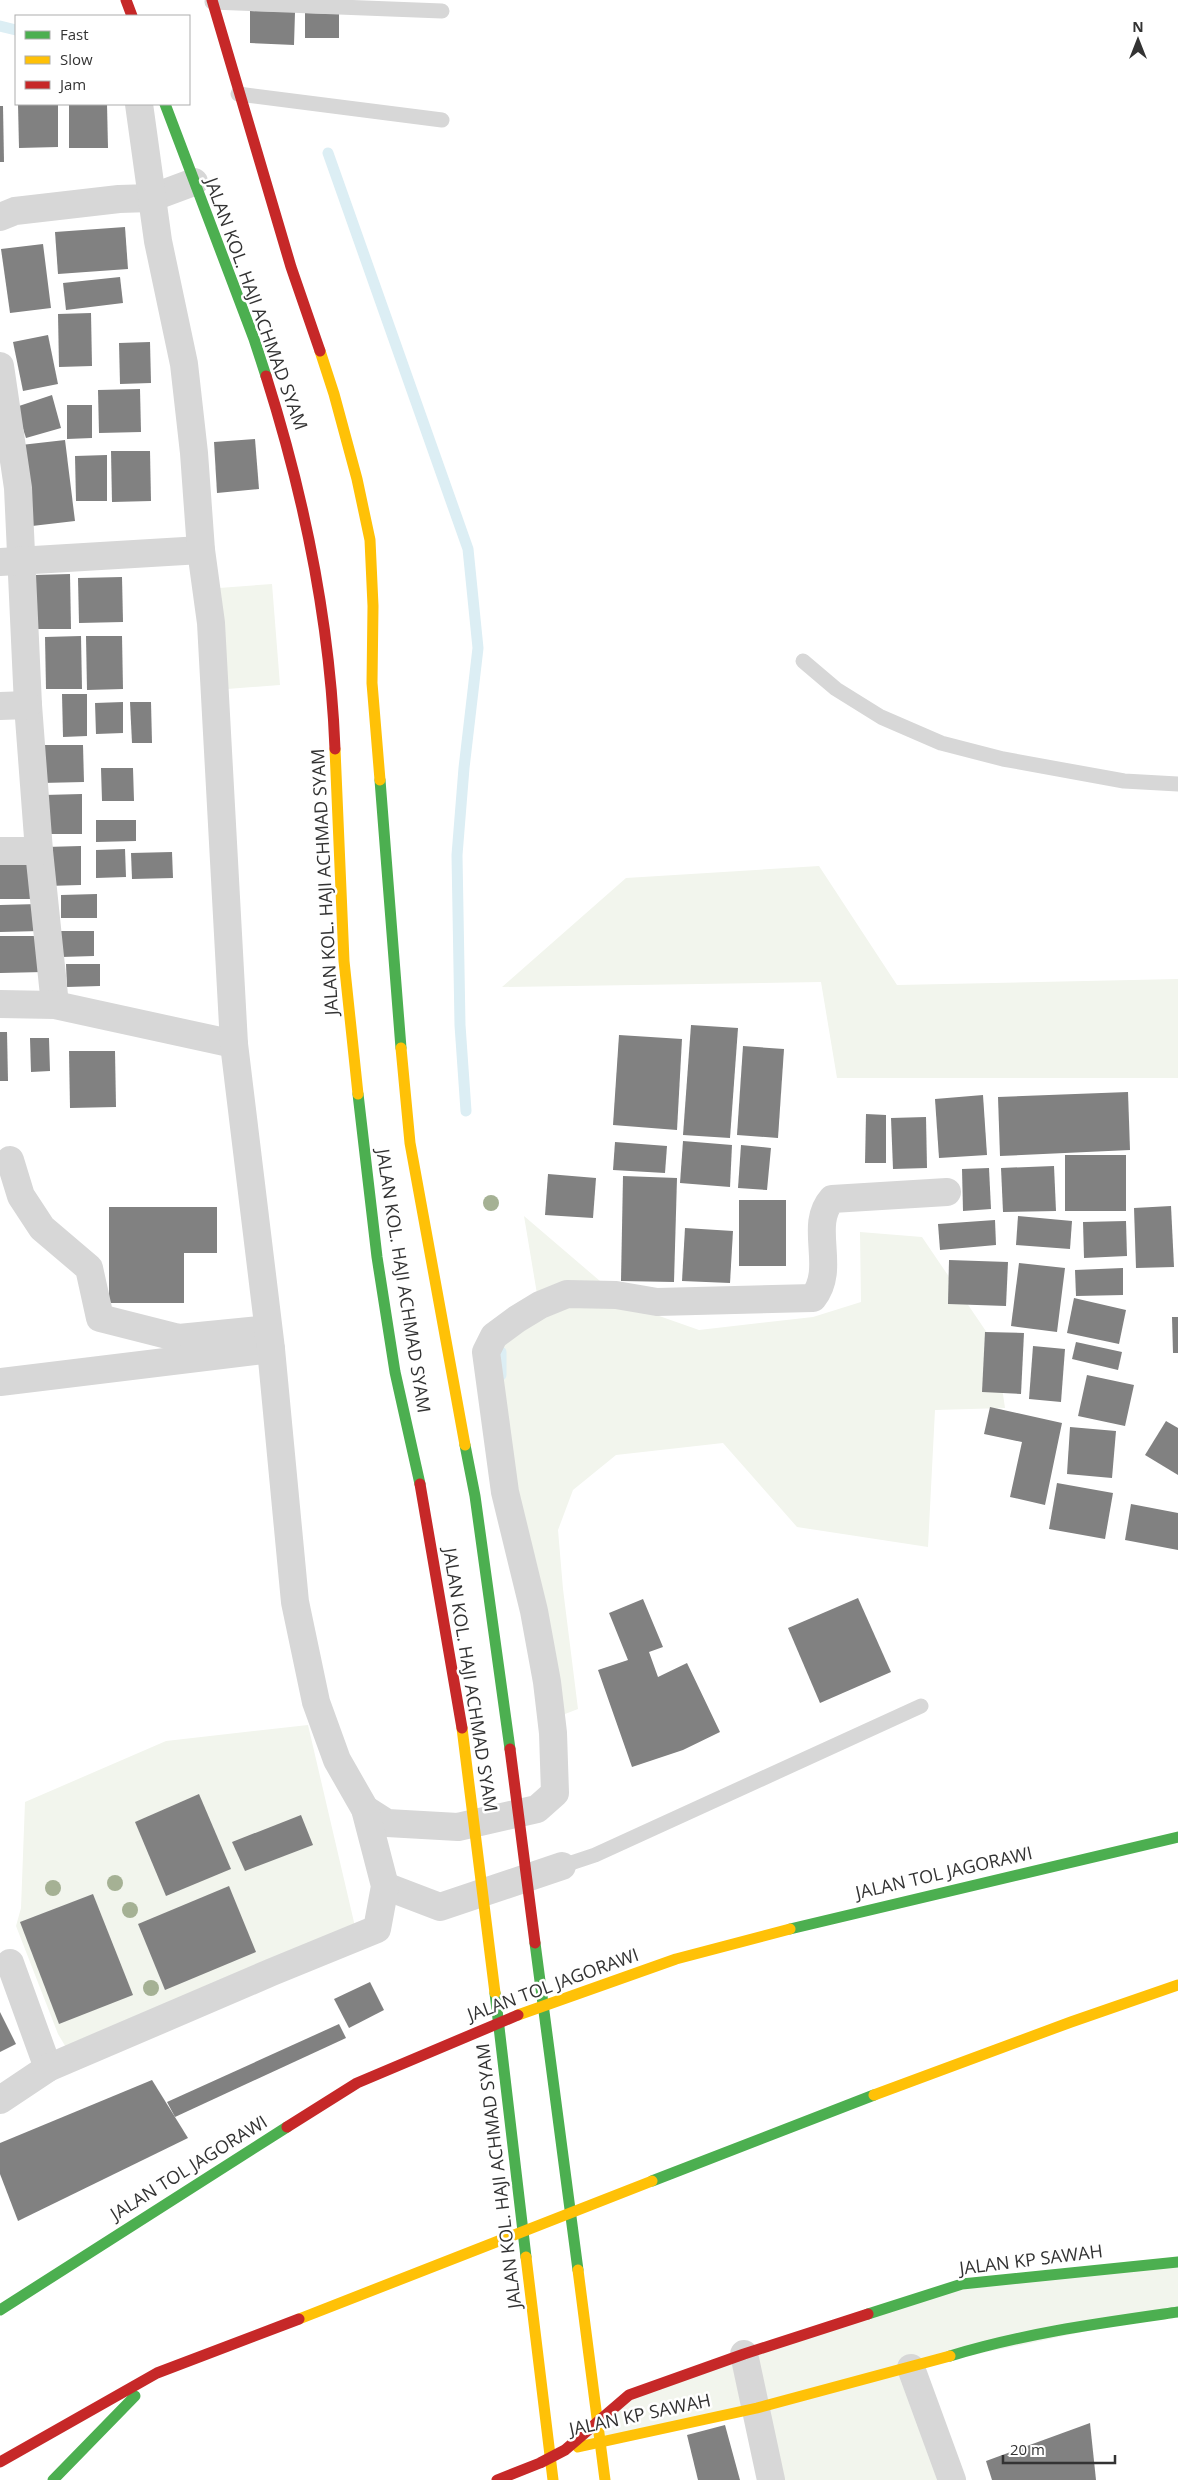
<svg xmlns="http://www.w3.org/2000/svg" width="1178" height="2480" viewBox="0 0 1178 2480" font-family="'Open Sans',sans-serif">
  <rect width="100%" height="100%" fill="#fff"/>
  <g fill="#f2f5ed">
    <path d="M272 584 280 685 227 689 219 588Z"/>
    <path d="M819 866 897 985 1178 979V1078H837L821 982 502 987 626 878Z"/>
    <path d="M524 1216 628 1305 699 1330 813 1317 861 1302 860 1232 922 1237 996 1346 1005 1408 935 1410 928 1547 797 1527 723 1443 616 1455 573 1490 558 1530 563 1589 578 1709 552 1719 494 1336 539 1306Z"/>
    <path d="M308 1725 357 1935 67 2049 58 2034 16 1926 21 1908 25 1802 166 1741Z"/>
    <path d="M1178 2263V2312L911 2368 948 2480H771L757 2408 565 2450 629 2395 962 2284Z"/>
  </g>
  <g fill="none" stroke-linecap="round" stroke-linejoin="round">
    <g stroke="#dceef4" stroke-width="11">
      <path d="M0 26 16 30"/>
      <path d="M328 153 468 549 478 648 464 768 457 855 460 1025 466 1111"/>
      <path d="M501 1375V1352"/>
    </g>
  </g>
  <g fill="#818181">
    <path d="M250 11 295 12 294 45 250 43Z"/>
    <path d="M305 13 339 14V38H305Z"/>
    <path d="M18 104H58V147L19 148Z"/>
    <path d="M69 104H107L108 148H69Z"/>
    <path d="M0 106H3L4 162H0Z"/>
    <path d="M125 227 128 269 58 274 55 232Z"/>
    <path d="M43 244 51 308 10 313 1 249Z"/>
    <path d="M120 277 123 303 66 310 63 283Z"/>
    <path d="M91 313 92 366 59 367 58 314Z"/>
    <path d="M48 335 58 384 23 391 13 342Z"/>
    <path d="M150 342 151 383 120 384 119 343Z"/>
    <path d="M140 389 141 432 99 433 98 390Z"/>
    <path d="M52 395 61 428 26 438 16 407Z"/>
    <path d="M67 405H92V438L67 439Z"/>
    <path d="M255 439 259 489 217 493 214 442Z"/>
    <path d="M65 440 75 521 32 526 21 445Z"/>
    <path d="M111 451H150L151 501 112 502Z"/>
    <path d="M107 455V501H76L75 456Z"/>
    <path d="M70 574 71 629H35V575Z"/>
    <path d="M122 577 123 622 79 623 78 578Z"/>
    <path d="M81 636 82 689H46L45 637Z"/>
    <path d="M86 636H122L123 689 87 690Z"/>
    <path d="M62 694H87V736L63 737Z"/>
    <path d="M123 702V733L96 734 95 703Z"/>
    <path d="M130 702H151L152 743H132Z"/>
    <path d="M41 745H83L84 782 41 783Z"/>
    <path d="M101 768H133L134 801H102Z"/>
    <path d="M82 794V834H44V795Z"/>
    <path d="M96 820H136V841L96 842Z"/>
    <path d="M81 846V885L47 886 46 847Z"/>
    <path d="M125 849 126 877 96 878V850Z"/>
    <path d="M172 852 173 878 132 879 131 853Z"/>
    <rect x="0" y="862" width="33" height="37"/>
    <path d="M97 894V918H61V895Z"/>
    <path d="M39 904 40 931 0 932V905Z"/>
    <path d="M61 931H94V956L61 957Z"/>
    <path d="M0 936H42L43 972 0 973Z"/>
    <path d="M66 964H100V986L67 987Z"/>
    <path d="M691 1025 738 1028 730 1138 683 1135Z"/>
    <path d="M0 1032H7L8 1081H0Z"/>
    <path d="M619 1035 682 1039 677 1130 613 1125Z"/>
    <path d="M30 1038H49L50 1071 31 1072Z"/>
    <path d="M743 1046 784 1049 778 1138 737 1135Z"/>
    <path d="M69 1051H115L116 1107 70 1108Z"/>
    <path d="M1128 1092 1130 1150 1000 1156 998 1097Z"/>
    <path d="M983 1095 987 1155 939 1158 935 1099Z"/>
    <path d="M866 1114 886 1115V1163H865Z"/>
    <path d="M926 1117 927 1168 893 1169 891 1118Z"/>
    <path d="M683 1141 732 1145 730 1187 680 1183Z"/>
    <path d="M615 1142 667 1146 665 1173 613 1170Z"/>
    <path d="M741 1145 771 1148 767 1190 738 1188Z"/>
    <rect x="1065" y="1155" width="61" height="56"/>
    <path d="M1054 1166 1056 1211 1003 1212 1001 1168Z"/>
    <path d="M989 1168 991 1209 963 1211 962 1169Z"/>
    <path d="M548 1174 596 1178 593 1218 545 1215Z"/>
    <path d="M623 1176 677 1178 674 1282 621 1281Z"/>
    <rect x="739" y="1200" width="47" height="66"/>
    <path d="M1171 1206 1174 1267 1136 1268 1134 1208Z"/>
    <path d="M109 1207H217V1253H184V1303H109Z"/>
    <path d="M1018 1216 1072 1221 1070 1249 1016 1245Z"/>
    <path d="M995 1220 996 1245 940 1250 938 1224Z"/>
    <path d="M1126 1221 1127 1256 1084 1258 1083 1222Z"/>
    <path d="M685 1228 733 1231 730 1283 682 1281Z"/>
    <path d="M949 1260 1008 1262 1006 1306 948 1304Z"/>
    <path d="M1019 1263 1065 1268 1057 1332 1011 1326Z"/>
    <path d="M1123 1268V1295L1076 1296 1075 1270Z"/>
    <path d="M1074 1298 1126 1310 1119 1344 1067 1333Z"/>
    <path d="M1172 1317H1178V1353H1173Z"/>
    <path d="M985 1332 1024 1333 1021 1394 982 1392Z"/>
    <path d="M1076 1342 1122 1352 1118 1370 1072 1359Z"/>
    <path d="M1033 1346 1065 1349 1061 1402 1029 1399Z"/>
    <path d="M1087 1375 1134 1385 1125 1426 1078 1416Z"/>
    <path d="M990 1407 1062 1423 1045 1505 1010 1497 1022 1442 984 1434Z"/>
    <path d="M1166 1421 1178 1428V1475L1145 1455Z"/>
    <path d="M1070 1427 1116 1431 1112 1478 1067 1474Z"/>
    <path d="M1057 1483 1113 1493 1105 1539 1049 1529Z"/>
    <path d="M1131 1504 1178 1513V1550L1125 1540Z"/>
    <path d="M858 1598 891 1672 820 1703 788 1628Z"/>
    <path d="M643 1599 663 1647 649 1652 658 1677 687 1663 720 1732 683 1750 632 1767 598 1670 628 1660 609 1613Z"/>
    <path d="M199 1794 231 1869 166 1896 135 1822Z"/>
    <path d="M301 1815 313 1845 245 1871 232 1842Z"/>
    <path d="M229 1886 256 1952 165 1990 138 1924Z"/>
    <path d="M93 1894 133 1995 59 2024 20 1922Z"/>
    <path d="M370 1982 384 2010 349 2028 334 1999Z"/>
    <path d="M0 2012 16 2044 0 2052Z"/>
    <path d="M339 2024 346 2038 175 2117 167 2102Z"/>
    <path d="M152 2080 188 2138 18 2221 0 2174V2143Z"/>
    <path d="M1090 2423 1096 2480H992L986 2461Z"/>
    <path d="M725 2425 740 2480H698L687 2435Z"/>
  </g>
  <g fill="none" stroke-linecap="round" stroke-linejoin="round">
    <g stroke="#d7d7d7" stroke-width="15">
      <path d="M212 2 442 11"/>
      <path d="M238 94 442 120"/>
      <path d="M803 661 836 689 881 717 941 743 1003 759 1124 781 1178 784"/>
      <path d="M562 1866 595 1855 921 1706"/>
    </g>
    <g stroke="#d7d7d7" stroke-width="28">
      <path d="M0 217 15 211 119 199 151 198 194 182"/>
      <path d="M0 366 18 488 28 705 39 851 55 1005"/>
      <path d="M0 562 201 550"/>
      <path d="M0 706 28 705"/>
      <path d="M0 851H39"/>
      <path d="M0 1004 55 1005 234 1044"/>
      <path d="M10 1160 21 1196 42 1228 89 1268 100 1318 179 1338 268 1329"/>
      <path d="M0 1382 271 1349"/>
      <path d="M365 1809 387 1823 458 1827 537 1809 555 1793 553 1733 547 1682 534 1611 505 1492 486 1352 494 1336 517 1319 540 1305 567 1294 616 1295 657 1302 813 1298C837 1268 808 1226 832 1199L947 1192"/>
      <path d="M385 1886 440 1907 562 1866"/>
      <path d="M10 1963 48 2068"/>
      <path d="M0 2100 48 2068 272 1972 377 1929 385 1886 365 1809 337 1760 316 1702 295 1602 271 1349 234 1044 211 623 201 550 194 453 184 364 158 241 139 104"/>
      <path d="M744 2354 771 2480"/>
      <path d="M911 2368 952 2480"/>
    </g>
    <g stroke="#4caf50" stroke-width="11">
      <path d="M165 104 254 339 266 376"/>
      <path d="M380 780 401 1048"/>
      <path d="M358 1094 377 1257 395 1372 420 1484"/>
      <path d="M465 1445 475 1496 510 1749"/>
      <path d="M790 1929 1178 1837"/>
      <path d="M535 1943 578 2270"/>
      <path d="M495 1993 526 2257"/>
      <path d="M652 2181 874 2095"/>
      <path d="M0 2310 287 2127"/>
      <path d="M868 2314 962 2284 1178 2262"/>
      <path d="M950 2356C1025 2333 1101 2323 1178 2312"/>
      <path d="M53 2480 135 2396"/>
    </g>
    <g stroke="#ffc107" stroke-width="11">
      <path d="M320 351 334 394 357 479 370 540 373 606 372 683 380 780"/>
      <path d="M335 749 344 961 358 1094"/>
      <path d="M401 1048 410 1143 465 1445"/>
      <path d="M462 1728 495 1993"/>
      <path d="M518 2015 676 1959 790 1929"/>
      <path d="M874 2095 1071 2022 1178 1985"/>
      <path d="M526 2257 553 2480"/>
      <path d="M578 2270 605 2480"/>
      <path d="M299 2319 652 2181"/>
      <path d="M578 2447 757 2408 950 2356"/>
    </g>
    <g stroke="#c62828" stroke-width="11">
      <path d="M126 0 132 16"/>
      <path d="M212 0 291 267 320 351"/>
      <path d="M266 376C305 499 330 620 335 749"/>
      <path d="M420 1484 462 1728"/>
      <path d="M510 1749 535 1943"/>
      <path d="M287 2127 357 2083 518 2015"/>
      <path d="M0 2462 157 2373 299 2319"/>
      <path d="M497 2480 540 2463 565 2450 629 2395 744 2354 868 2314"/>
    </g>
  </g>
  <g fill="#a5b194">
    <circle cx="491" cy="1203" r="8"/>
    <circle cx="115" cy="1883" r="8"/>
    <circle cx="53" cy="1888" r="8"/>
    <circle cx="130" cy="1910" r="8"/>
    <circle cx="151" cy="1988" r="8"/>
  </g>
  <g text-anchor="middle" stroke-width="5" stroke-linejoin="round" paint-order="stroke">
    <g font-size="18" fill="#333" stroke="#fff">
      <text transform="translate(256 304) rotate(70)" y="6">JALAN KOL. HAJI ACHMAD SYAM</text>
      <text transform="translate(325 882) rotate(-93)" y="6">JALAN KOL. HAJI ACHMAD SYAM</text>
      <text transform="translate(403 1281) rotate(81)" y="6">JALAN KOL. HAJI ACHMAD SYAM</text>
      <text transform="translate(470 1680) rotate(81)" y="6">JALAN KOL. HAJI ACHMAD SYAM</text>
      <text transform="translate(944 1873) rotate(-13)" y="6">JALAN TOL JAGORAWI</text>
      <text transform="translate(553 1985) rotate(-20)" y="6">JALAN TOL JAGORAWI</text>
      <text transform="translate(189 2168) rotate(-32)" y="6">JALAN TOL JAGORAWI</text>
      <text transform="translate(499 2176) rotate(-97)" y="6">JALAN KOL. HAJI ACHMAD SYAM</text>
      <text transform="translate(1031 2260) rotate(-7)" y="6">JALAN KP SAWAH</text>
      <text transform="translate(640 2415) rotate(-12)" y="6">JALAN KP SAWAH</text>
    </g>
  </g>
  <rect x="15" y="15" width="175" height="90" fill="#ffffff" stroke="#adadad"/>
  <rect x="25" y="31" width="25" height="8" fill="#4caf50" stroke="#adadad"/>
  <text x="60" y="40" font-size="15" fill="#333333">Fast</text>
  <rect x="25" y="56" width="25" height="8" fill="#ffc107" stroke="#adadad"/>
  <text x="60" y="65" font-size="15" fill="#333333">Slow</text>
  <rect x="25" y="81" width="25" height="8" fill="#c62828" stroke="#adadad"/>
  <text x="60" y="90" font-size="15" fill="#333333">Jam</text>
  <g transform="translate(1138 40)" stroke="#ffffff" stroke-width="4" paint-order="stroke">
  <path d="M0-4L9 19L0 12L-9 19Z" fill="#333333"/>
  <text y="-8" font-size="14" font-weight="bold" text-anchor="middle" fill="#333333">N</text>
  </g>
  <path d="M1003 2455v8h112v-8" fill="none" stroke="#333333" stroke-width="2.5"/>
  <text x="1010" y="2455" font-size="15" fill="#333333" stroke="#ffffff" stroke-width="4" paint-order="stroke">20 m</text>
</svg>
